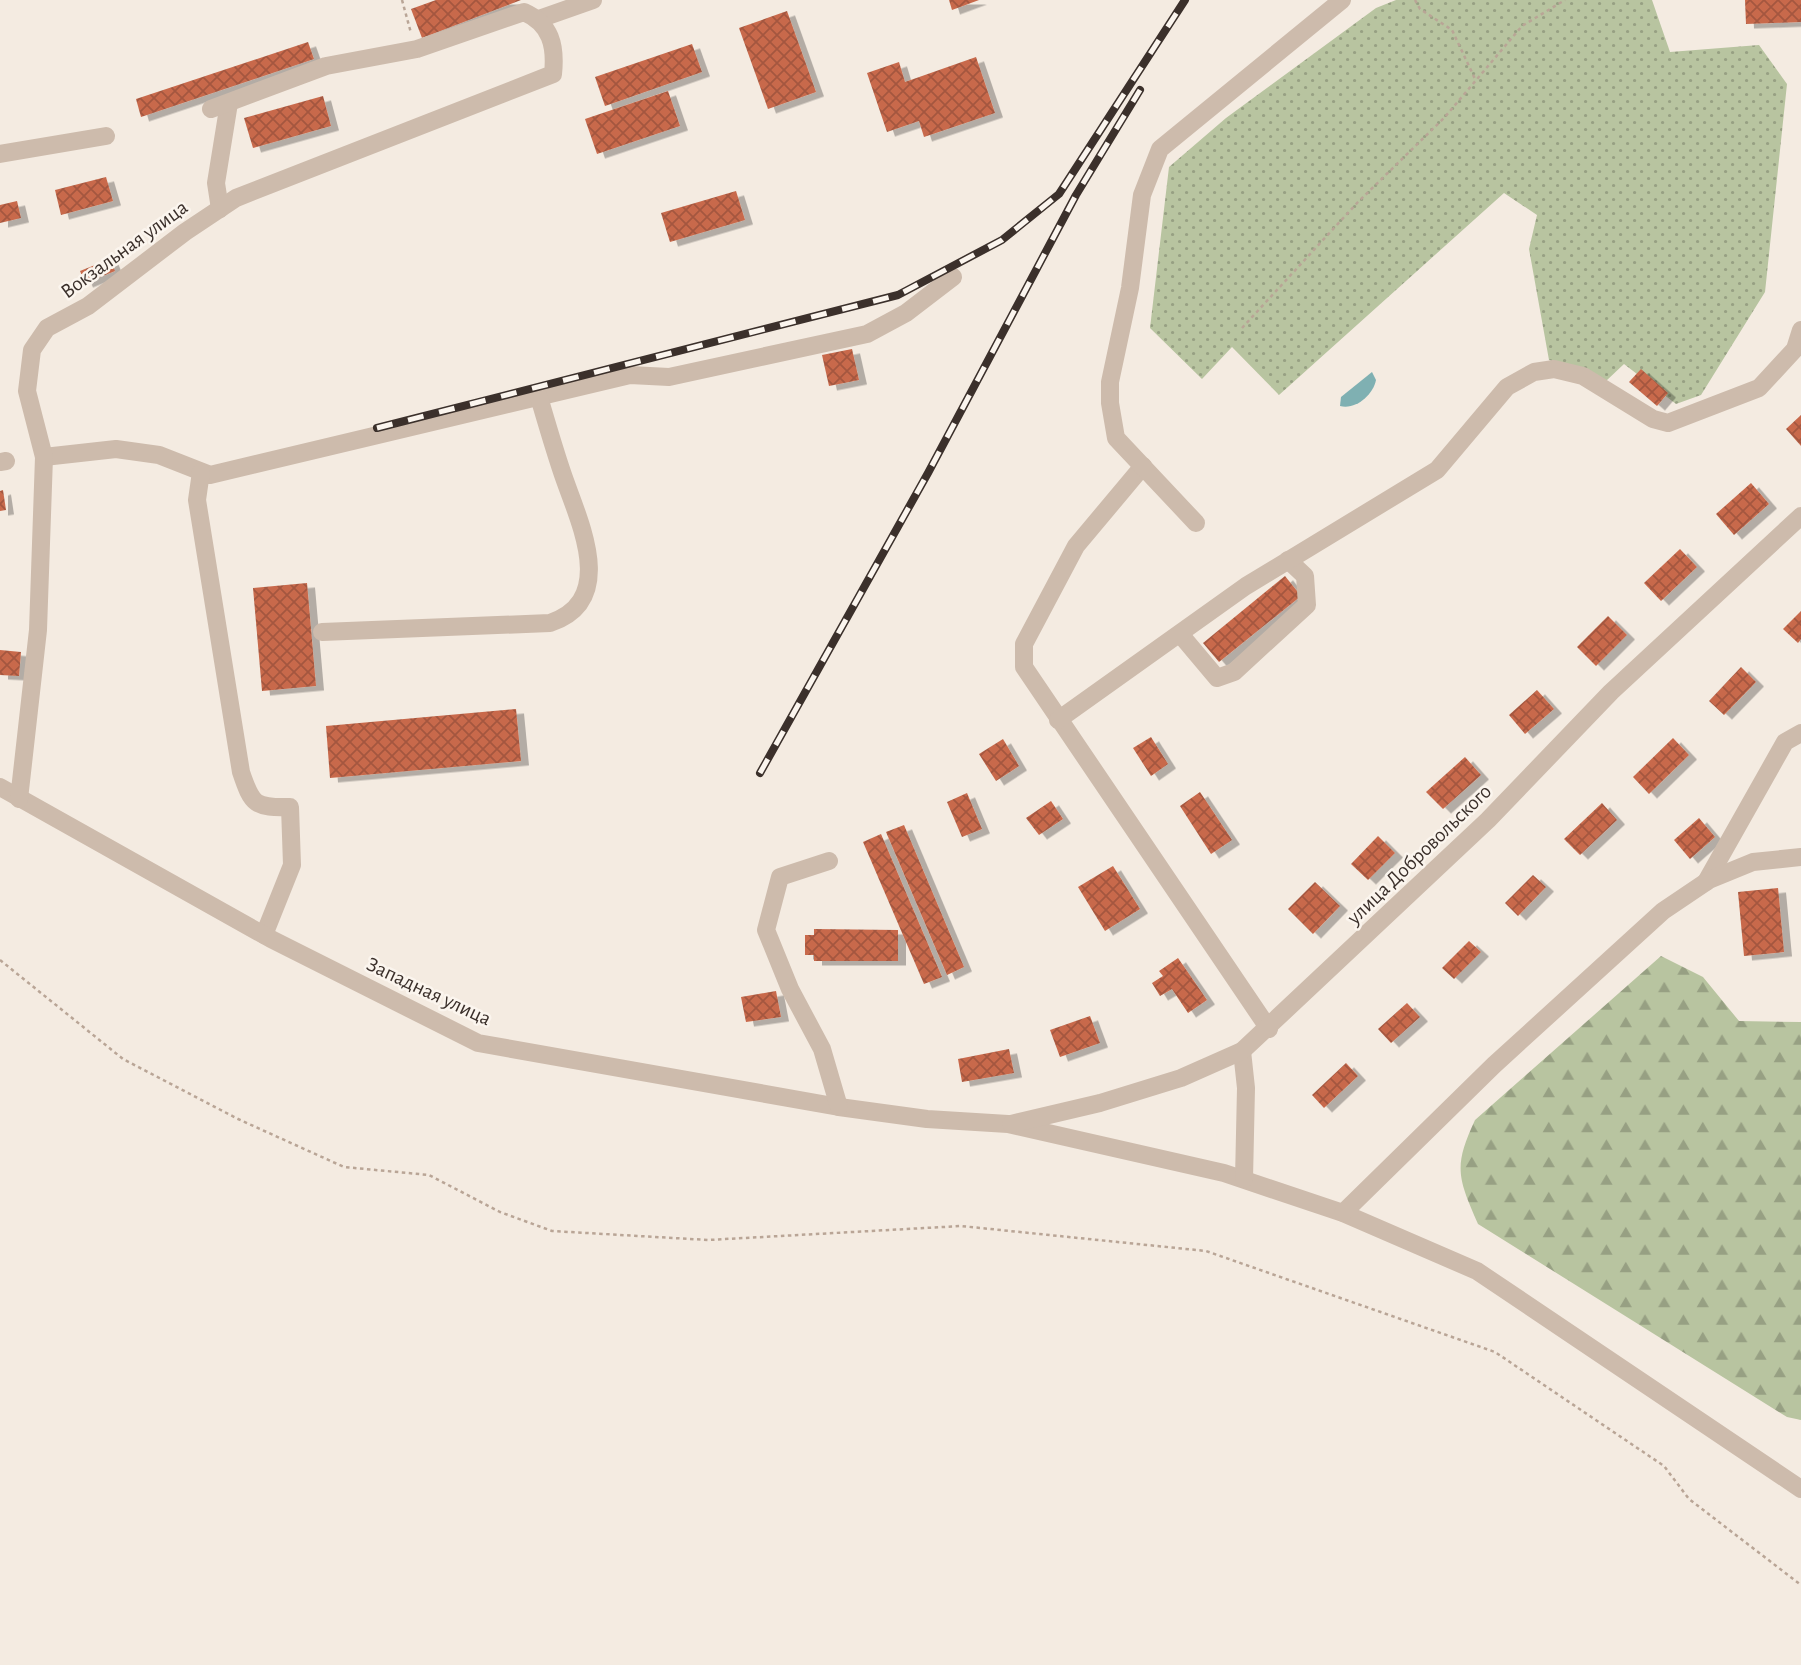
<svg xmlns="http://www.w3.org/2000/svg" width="1801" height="1665" viewBox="0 0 1801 1665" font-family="'Alegreya Sans',sans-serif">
  <defs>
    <pattern id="forest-firs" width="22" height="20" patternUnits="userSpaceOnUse" patternTransform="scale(1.75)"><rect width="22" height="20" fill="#b8c4a0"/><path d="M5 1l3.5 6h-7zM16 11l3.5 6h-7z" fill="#97a083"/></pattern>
    <pattern id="garden-dots" width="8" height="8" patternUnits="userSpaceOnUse" patternTransform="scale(1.75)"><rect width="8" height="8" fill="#b8c4a0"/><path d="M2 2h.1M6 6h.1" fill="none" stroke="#97a083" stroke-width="1.8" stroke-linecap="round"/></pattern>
    <pattern id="building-cross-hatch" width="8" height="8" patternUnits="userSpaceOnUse" patternTransform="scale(1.75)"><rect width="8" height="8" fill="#c8694b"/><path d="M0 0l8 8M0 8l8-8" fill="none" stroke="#a4573f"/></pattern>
    <filter id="shadow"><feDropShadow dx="8" dy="4.5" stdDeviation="0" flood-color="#0004"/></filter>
  </defs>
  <rect width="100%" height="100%" fill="#f4ebe1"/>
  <path fill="url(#forest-firs)" d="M1661 956 1703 977 1739 1021 1801 1022V1420L1787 1417 1478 1224C1458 1178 1453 1167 1475 1120Z"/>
  <path fill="url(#garden-dots)" d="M1396 0H1652L1670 52 1759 45 1787 84 1765 292 1701 395 1676 404 1624 364 1606 381 1549 360 1529 249 1537 215 1504 193 1279 395 1232 347 1202 379 1150 328 1169 167 1226 118 1376 8Z"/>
  <path fill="#7fb0b2" d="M1372 372 1376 380C1373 395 1356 410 1340 406L1341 397Z"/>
  <g fill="url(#building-cross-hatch)" filter="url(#shadow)">
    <path d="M436 0H521L422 38 411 9Z"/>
    <path d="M949 0H979L952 10Z"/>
    <path d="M1745 0H1801V22L1746 24Z"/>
    <path d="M787 11 816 92 768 109 739 28Z"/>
    <path d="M308 42 314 59 141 117 136 99Z"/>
    <path d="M692 44 702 72 605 106 595 77Z"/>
    <path d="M976 57 995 113 924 137 919 121 887 132 867 73 899 62 905 82Z"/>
    <path d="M668 91 680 126 597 154 585 119Z"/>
    <path d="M323 96 331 126 253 148 244 118Z"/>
    <path d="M106 177 113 201 61 215 55 190Z"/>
    <path d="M736 191 745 220 670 242 661 213Z"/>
    <path d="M17 201 21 218 0 223V205Z"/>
    <path d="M110 259 115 271 85 283 80 271Z"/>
    <path d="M852 349 859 380 829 386 822 355Z"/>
    <path d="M1641 369 1668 393 1657 406 1629 382Z"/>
    <path d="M1801 415V446L1786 429Z"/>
    <path d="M1751 483 1769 504 1734 535 1716 514Z"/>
    <path d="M3 490 6 510 0 511V491Z"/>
    <path d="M1680 549 1697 567 1661 601 1644 583Z"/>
    <path d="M1285 576 1301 596 1219 662 1203 643Z"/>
    <path d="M307 583 316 686 262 691 253 588Z"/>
    <path d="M1801 611V639L1798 643 1783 629Z"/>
    <path d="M1608 616 1627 635 1596 666 1577 647Z"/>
    <path d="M0 650 21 652 19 676 0 675Z"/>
    <path d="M1741 667 1756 682 1724 715 1709 701Z"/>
    <path d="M1537 690 1554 709 1525 734 1509 715Z"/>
    <path d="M516 709 521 761 330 778 326 726Z"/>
    <path d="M1151 737 1168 764 1151 776 1133 748Z"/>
    <path d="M1673 738 1689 755 1649 794 1633 777Z"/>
    <path d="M1003 739 1019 766 996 781 979 754Z"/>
    <path d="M1465 757 1481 775 1443 809 1426 792Z"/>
    <path d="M1200 792 1232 840 1211 854 1180 806Z"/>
    <path d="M967 793 982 829 962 837 947 802Z"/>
    <path d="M1051 801 1063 819 1039 835 1026 818Z"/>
    <path d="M1602 803 1617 820 1580 855 1564 839Z"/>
    <path d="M1699 818 1715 837 1690 859 1674 840Z"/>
    <path d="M904 825 964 967 947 975 886 832Z"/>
    <path d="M881 834 942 977 924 984 863 842Z"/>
    <path d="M1378 836 1395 853 1368 880 1351 864Z"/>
    <path d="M1113 866 1140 909 1105 931 1078 887Z"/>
    <path d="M1533 875 1546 887 1518 916 1505 903Z"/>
    <path d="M1315 882 1340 906 1313 934 1288 909Z"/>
    <path d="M1778 888 1784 952 1744 956 1738 892Z"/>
    <path d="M814 929 898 930V961H814V955H805V935H814Z"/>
    <path d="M1469 941 1481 952 1454 979 1442 968Z"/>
    <path d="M1178 958 1207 1000 1188 1013 1172 989 1160 996 1152 983 1163 976 1159 971Z"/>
    <path d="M776 991 781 1017 746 1022 741 997Z"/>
    <path d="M1407 1003 1420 1017 1391 1043 1378 1029Z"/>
    <path d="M1090 1016 1100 1043 1060 1057 1050 1030Z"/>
    <path d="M1009 1049 1014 1073 962 1082 958 1059Z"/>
    <path d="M1346 1063 1358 1076 1324 1108 1312 1095Z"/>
  </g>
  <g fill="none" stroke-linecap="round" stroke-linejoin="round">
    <g stroke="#b9a596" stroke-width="2.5" stroke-dasharray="3.5 3.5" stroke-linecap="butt">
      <path d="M402 0 411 33"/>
      <path d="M1415 0 1420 9 1452 30 1476 81"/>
      <path d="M1242 328 1358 202 1444 118 1522 26 1565 0"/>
      <path d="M0 960 123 1059 238 1119 344 1167 429 1175 500 1212 552 1231 708 1240 961 1226 1206 1251 1495 1352 1664 1466 1689 1499 1801 1585"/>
    </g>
    <g stroke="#cdbbac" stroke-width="18">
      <path d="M539 19 593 0"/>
      <path d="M0 154 106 136"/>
      <path d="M220 209 216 183 229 103"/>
      <path d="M44 457 116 449 159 455 210 475 630 375 669 377 867 334 906 313 953 277"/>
      <path d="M0 462 6 461"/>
      <path d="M1143 466 1076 546 1024 644V667L1269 1029"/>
      <path d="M201 472 197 500 241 772C252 805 255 808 290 807L292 865 264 935"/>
      <path d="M1196 523 1116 438 1110 403V382L1130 288 1142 195 1160 149 1342 0"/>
      <path d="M322 632 550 623C621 599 576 516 561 469 553 445 546 421 539 397"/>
      <path d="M1180 634 1217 678 1234 672 1307 605 1305 576 1288 560"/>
      <path d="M1058 720 1246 586 1437 470 1507 387 1534 372 1554 369 1583 376 1653 419 1668 423 1759 388 1795 349 1801 330"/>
      <path d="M0 787 271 939 478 1043 839 1107 927 1119 1008 1124 1224 1173 1343 1213 1477 1271 1801 1489"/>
      <path d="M19 799 38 630 44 457 27 391 32 350 47 328 88 306 185 232 236 198 553 74C556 46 551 24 524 12L417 49 326 66 211 109"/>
      <path d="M829 861 780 877 766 930 790 989 822 1049 839 1107"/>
      <path d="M1706 882 1785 742 1801 733"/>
      <path d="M1242 1051 1246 1088 1244 1179"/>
      <path d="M1011 1124 1100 1103 1181 1078 1242 1051 1488 820 1611 692 1801 516"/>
      <path d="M1343 1213 1494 1065 1663 911 1709 880 1753 862 1801 857"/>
    </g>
    <g stroke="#3b302b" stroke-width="8">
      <g id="rail">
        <path d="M377 428 898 295 1002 240 1059 194 1185 0"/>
        <path d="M760 773 928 473 1076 195 1140 90"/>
      </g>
    </g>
    <use href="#rail" stroke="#fbf5ee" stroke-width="5" stroke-dasharray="16" stroke-linecap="butt"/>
  </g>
  <g text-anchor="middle" stroke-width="5" stroke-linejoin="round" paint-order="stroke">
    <g font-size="21" fill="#3b302b" stroke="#fbf5ee">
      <text transform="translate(124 249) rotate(-36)" y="7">Вокзальная улица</text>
      <text transform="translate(1419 854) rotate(-44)" y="7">улица Добровольского</text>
      <text transform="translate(429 991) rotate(25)" y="7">Западная улица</text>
    </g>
  </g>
</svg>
